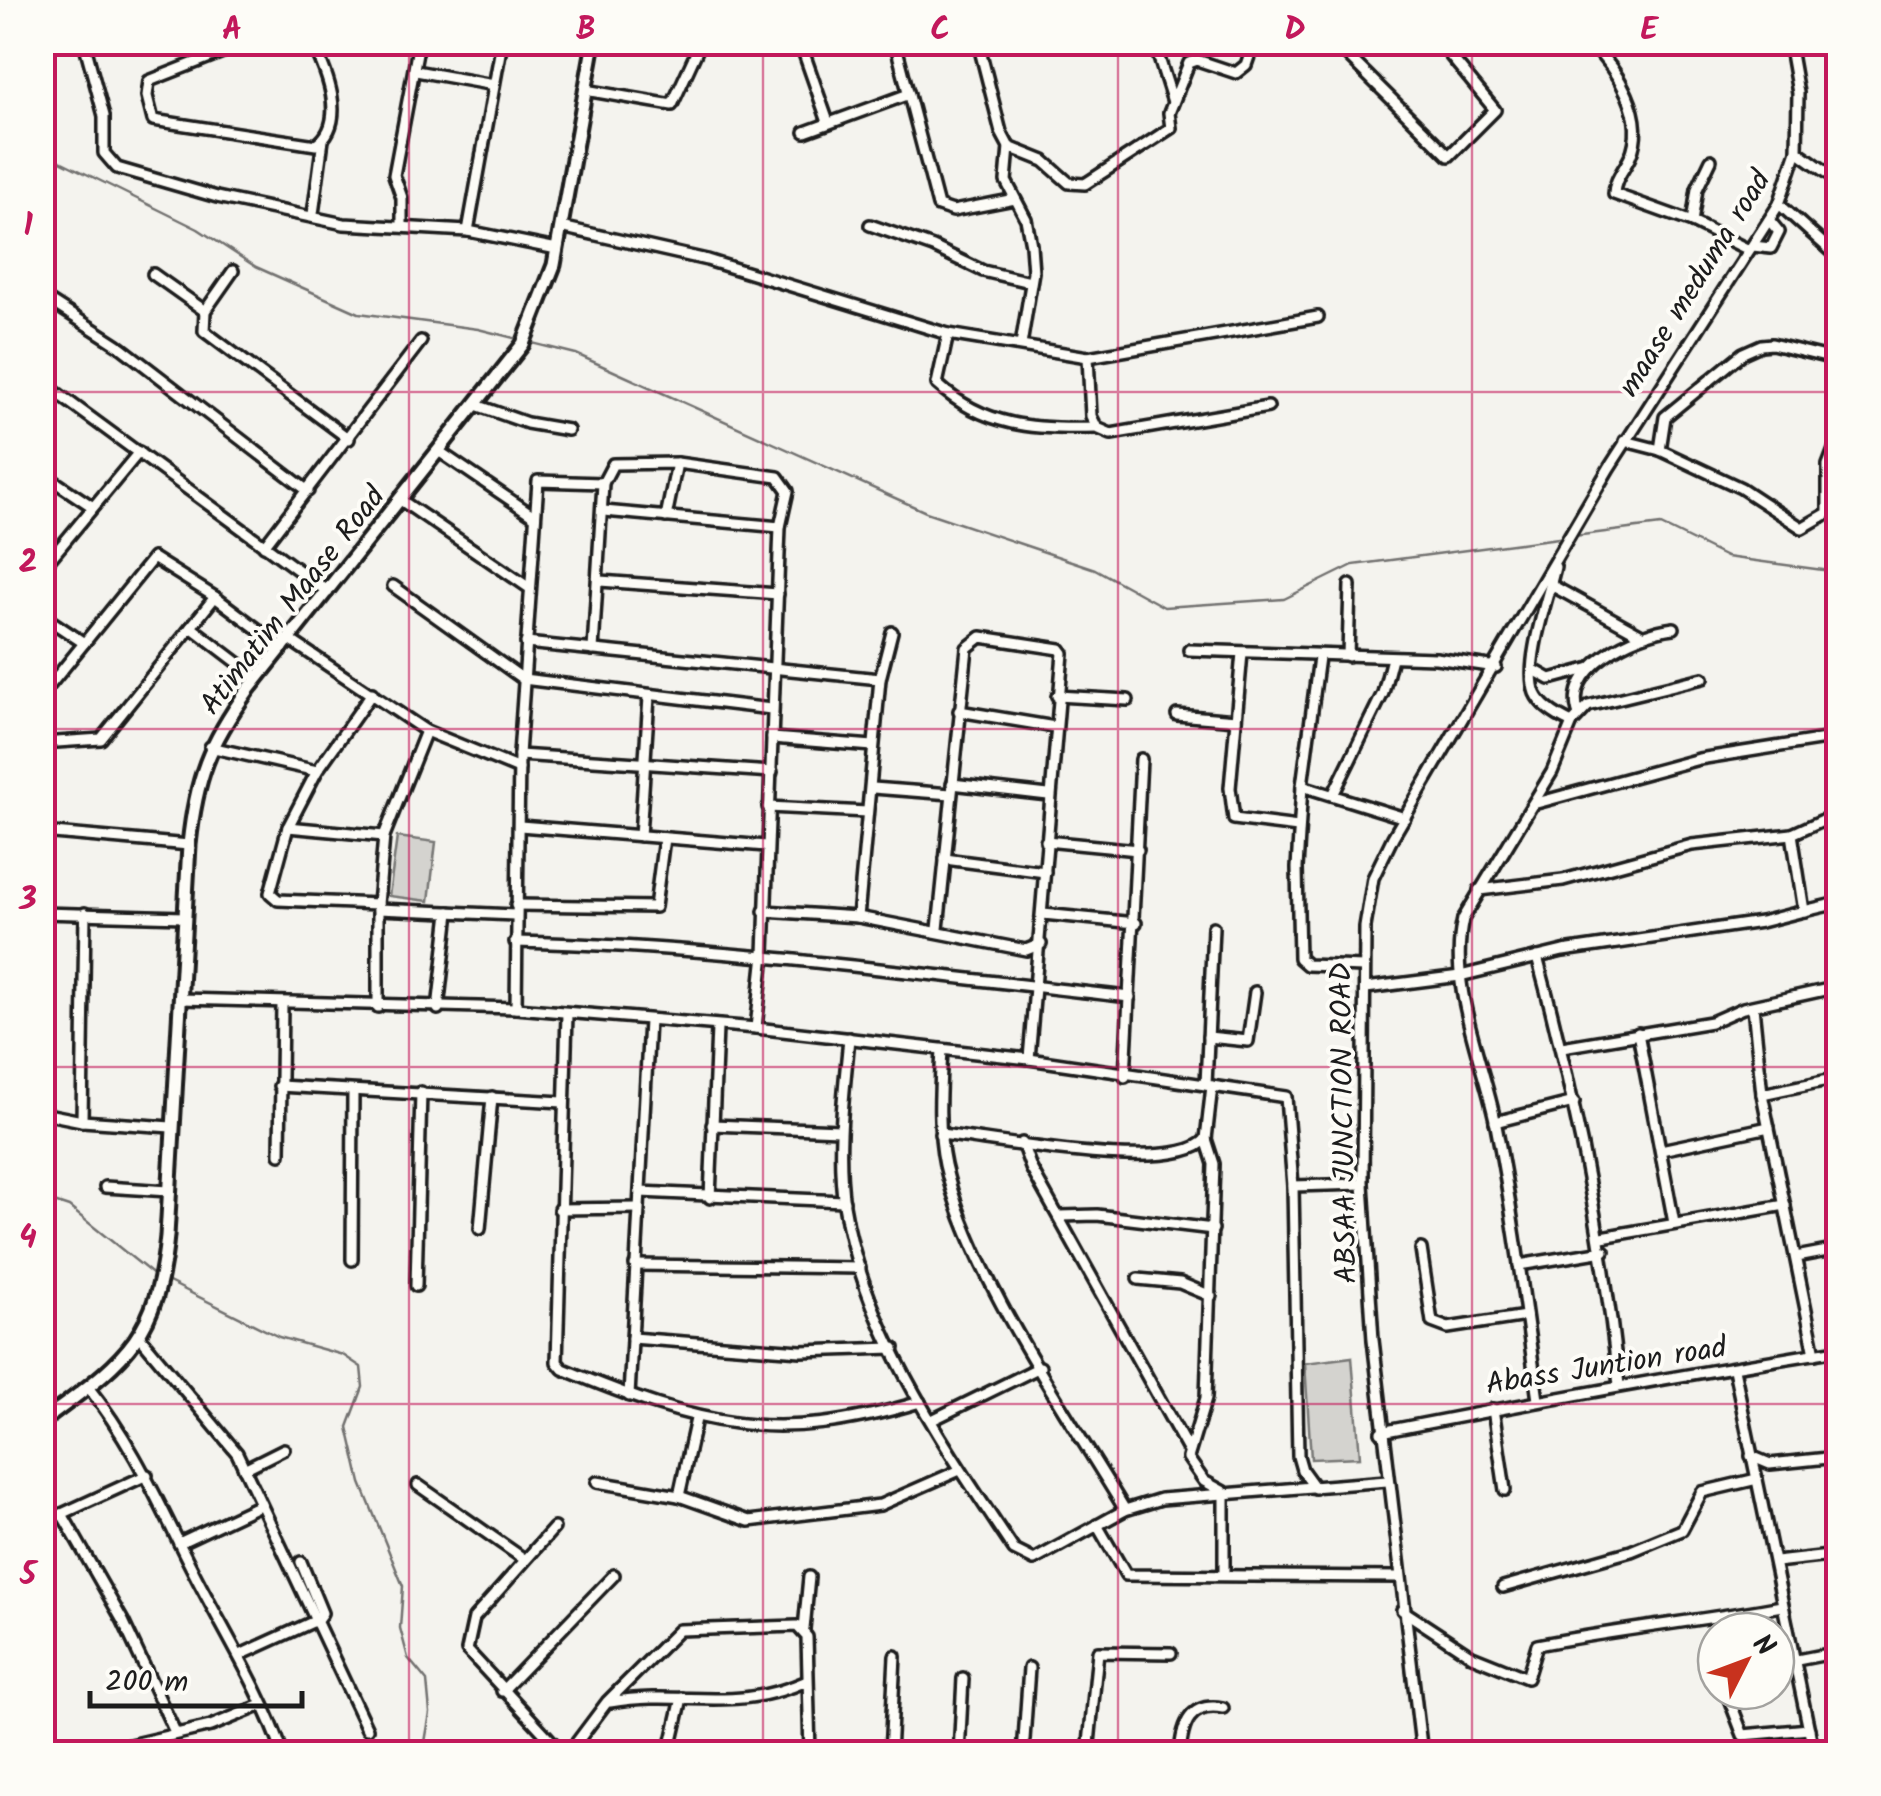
<svg xmlns="http://www.w3.org/2000/svg" width="1881" height="1796" viewBox="0 0 1881 1796" font-family="Kalam,sans-serif">
  <rect width="100%" height="100%" fill="#f4f3ee"/>
  <filter id="ink" filterUnits="userSpaceOnUse"><feTurbulence type="fractalNoise" baseFrequency=".01" numOctaves="2"/><feDisplacementMap in="SourceGraphic" scale="20" xChannelSelector="R" yChannelSelector="G"/><feConvolveMatrix kernelMatrix="1 2 1 2 8 2 1 2 1" color-interpolation-filters="sRGB"/></filter>
  <g filter="url(#ink)">
    <g fill="#d4d3cf" stroke="#787876" stroke-width="2.5">
      <path d="M397 837 436 842 429 901 389 896Z"/>
      <path d="M1352 1357 1360 1457 1311 1459 1305 1363Z"/>
    </g>
    <g fill="none" stroke-linecap="round" stroke-linejoin="round">
      <g stroke="#72716f" stroke-width="2.5">
        <path d="M42 152 198 229 256 267 359 313 478 329 518 339"/>
        <path d="M532 343 576 354 926 512 1095 569 1164 607 1284 599 1353 565 1566 537"/>
        <path d="M1574 536 1661 525 1726 557 1838 572"/>
        <path d="M42 1198 69 1207 155 1276"/>
        <path d="M163 1279 279 1337 343 1355 361 1367 363 1387 348 1427 361 1483 403 1586 400 1628 408 1658 427 1681 430 1713 423 1754"/>
      </g>
      <g stroke="#1c1c1c" stroke-width="16">
        <g id="minor">
          <path d="M84 42 104 116V153L117 168 217 197 344 224 468 231 557 249"/>
          <path d="M248 42 149 81 147 96 153 120 316 145C349 122 326 70 312 42"/>
          <path d="M800 42 828 122"/>
          <path d="M895 42 938 206 953 211 1015 199"/>
          <path d="M978 42 1001 132 1009 147 1006 181 1026 219 1031 245 1033 272 1021 345"/>
          <path d="M1154 42 1173 102"/>
          <path d="M1334 42 1449 156 1495 110 1439 42"/>
          <path d="M1589 42C1618 70 1648 117 1630 157 1624 170 1614 180 1614 194L1692 222 1749 250"/>
          <path d="M1833 42 1838 49"/>
          <path d="M1792 51 1812 42"/>
          <path d="M416 71 494 85"/>
          <path d="M585 90 672 105 701 42"/>
          <path d="M805 132 909 94"/>
          <path d="M1009 147 1044 161 1069 183 1085 184 1171 128 1169 113 1189 63 1197 60 1236 73 1246 65 1254 42"/>
          <path d="M1797 151 1832 176 1838 187"/>
          <path d="M1779 204 1838 257"/>
          <path d="M313 214 323 140"/>
          <path d="M1692 222 1697 189 1711 160"/>
          <path d="M870 225 933 247 983 271 1030 282"/>
          <path d="M402 226V198L394 175 419 42"/>
          <path d="M561 227 707 260 948 334 1088 357 1318 317"/>
          <path d="M468 231 502 42"/>
          <path d="M1753 246 1771 248 1779 232 1769 220"/>
          <path d="M233 271 205 311 204 331 349 439"/>
          <path d="M153 274 205 311"/>
          <path d="M42 296 118 345 308 491"/>
          <path d="M948 334 937 384C984 427 1035 430 1097 428"/>
          <path d="M1088 357 1091 416 1097 428 1111 434 1268 407"/>
          <path d="M42 382 328 592"/>
          <path d="M476 405 527 423 568 430"/>
          <path d="M42 407 54 392"/>
          <path d="M1625 441 1660 450 1741 488 1802 528 1828 513V465L1838 439"/>
          <path d="M1660 450 1665 417 1743 353 1761 345 1772 344 1838 360"/>
          <path d="M440 452 534 516"/>
          <path d="M42 473 93 507"/>
          <path d="M402 501 528 587"/>
          <path d="M604 511 780 527 788 491 778 477 677 463"/>
          <path d="M264 546 421 341"/>
          <path d="M1555 567C1548 598 1524 663 1535 693 1541 707 1559 717 1572 723"/>
          <path d="M42 569 139 452"/>
          <path d="M600 581 778 594"/>
          <path d="M1551 585 1640 634"/>
          <path d="M393 586 523 679 771 709"/>
          <path d="M42 615 84 643"/>
          <path d="M191 627 258 678"/>
          <path d="M290 640 426 731 519 769"/>
          <path d="M526 643 880 679"/>
          <path d="M593 650 603 483 613 464 677 463 666 517"/>
          <path d="M1189 650 1436 658 1496 667"/>
          <path d="M1242 653 1230 788 1234 819 1298 827"/>
          <path d="M1348 656 1350 585"/>
          <path d="M1534 670 1550 679 1591 668"/>
          <path d="M372 693 317 771 288 827 270 893 278 900 378 904"/>
          <path d="M42 695 153 558 215 597 283 648"/>
          <path d="M1057 696 1128 700"/>
          <path d="M959 711 1055 727"/>
          <path d="M1177 715 1236 720"/>
          <path d="M1579 715C1561 667 1637 632 1674 628"/>
          <path d="M772 738 873 746"/>
          <path d="M42 743 101 739 215 597"/>
          <path d="M210 747 317 771"/>
          <path d="M519 755 772 772"/>
          <path d="M952 784 1048 795"/>
          <path d="M1302 786 1319 657"/>
          <path d="M873 788 951 794"/>
          <path d="M1333 795 1383 693 1392 658"/>
          <path d="M1533 804 1699 759 1838 737"/>
          <path d="M768 807 867 812"/>
          <path d="M520 826 766 846"/>
          <path d="M288 827 384 836"/>
          <path d="M42 832 189 845"/>
          <path d="M1792 834 1838 813"/>
          <path d="M640 836 649 697"/>
          <path d="M1046 841 1138 850"/>
          <path d="M945 859 1045 872"/>
          <path d="M516 905 655 907 664 838"/>
          <path d="M378 909 515 915"/>
          <path d="M764 911 858 917 1026 950 1041 944"/>
          <path d="M1804 911 1838 903"/>
          <path d="M42 913 184 917"/>
          <path d="M1043 914 1136 923"/>
          <path d="M858 917 880 679 892 632"/>
          <path d="M938 929 967 648 981 637 1060 649 1063 653 1029 1059"/>
          <path d="M515 942C721 946 925 975 1130 997"/>
          <path d="M1537 957C1576 1099 1603 1239 1619 1385"/>
          <path d="M1364 967 1307 965 1299 958 1297 868 1302 786 1405 818"/>
          <path d="M1366 988 1460 976 1563 951 1761 922 1804 911 1792 834 1692 845 1563 880 1479 890"/>
          <path d="M181 999 516 1008 756 1028 1029 1059 1286 1097 1293 1186 1298 1456 1302 1470 1315 1488"/>
          <path d="M378 1007V904L384 836 426 731"/>
          <path d="M1753 1007 1762 1094 1815 1354"/>
          <path d="M516 1008 519 755 538 481 603 483"/>
          <path d="M438 1009 449 912"/>
          <path d="M567 1014 557 1362 563 1369C701 1426 773 1446 920 1402"/>
          <path d="M756 1028 764 954 780 527"/>
          <path d="M1638 1033 1674 1223"/>
          <path d="M1208 1037 1248 1041 1255 992"/>
          <path d="M849 1038C844 1093 836 1149 844 1205 864 1331 944 1445 1014 1550L1034 1560 1125 1510 1161 1499 1387 1481"/>
          <path d="M1562 1047 1711 1022 1743 1008 1838 987"/>
          <path d="M942 1050C940 1088 937 1127 945 1165 970 1275 1066 1411 1125 1510"/>
          <path d="M1125 1077 1141 759"/>
          <path d="M1206 1085 1213 927"/>
          <path d="M279 1086 563 1102"/>
          <path d="M1212 1086 1206 1139 1214 1164 1206 1398 1188 1458 1204 1481 1224 1492V1574"/>
          <path d="M1762 1094 1838 1078"/>
          <path d="M42 1113 82 1121 171 1127"/>
          <path d="M82 1121 85 913"/>
          <path d="M1495 1122 1574 1102"/>
          <path d="M712 1125 840 1130"/>
          <path d="M940 1134C991 1139 1175 1176 1206 1139"/>
          <path d="M1022 1143 1031 1168 1188 1450"/>
          <path d="M1661 1150 1769 1127"/>
          <path d="M280 1154 282 1004"/>
          <path d="M1293 1186 1363 1184"/>
          <path d="M105 1187 169 1191"/>
          <path d="M640 1192 844 1201"/>
          <path d="M710 1198 717 1028"/>
          <path d="M559 1209 638 1208"/>
          <path d="M1061 1216 1097 1215 1213 1229"/>
          <path d="M480 1229 492 1097"/>
          <path d="M1602 1237 1785 1205"/>
          <path d="M1421 1249 1432 1322 1448 1328 1526 1316"/>
          <path d="M1796 1257 1838 1249"/>
          <path d="M352 1260 353 1091"/>
          <path d="M635 1265 860 1268"/>
          <path d="M1519 1265 1604 1251"/>
          <path d="M1138 1279 1180 1283 1211 1296"/>
          <path d="M416 1286 421 1092"/>
          <path d="M140 1337 237 1453 367 1729"/>
          <path d="M632 1338 801 1351 894 1348"/>
          <path d="M1734 1369 1814 1754"/>
          <path d="M88 1387C133 1443 159 1504 191 1567 222 1629 260 1687 283 1754"/>
          <path d="M629 1396 649 1021"/>
          <path d="M1538 1400C1525 1307 1513 1212 1495 1120 1481 1055 1448 985 1463 919L1552 772 1572 723 1588 706 1703 678"/>
          <path d="M1493 1409 1505 1490"/>
          <path d="M932 1420 1040 1367"/>
          <path d="M1381 1432C1533 1402 1686 1374 1838 1350"/>
          <path d="M1751 1456 1770 1464 1838 1457"/>
          <path d="M1834 1458 1838 1484"/>
          <path d="M244 1469 284 1449"/>
          <path d="M597 1482 679 1496 749 1521 880 1505 960 1470"/>
          <path d="M418 1485 524 1559"/>
          <path d="M679 1496 696 1419"/>
          <path d="M62 1514 123 1621 175 1732"/>
          <path d="M42 1523 147 1475"/>
          <path d="M1097 1525 1126 1575 1398 1577"/>
          <path d="M554 1528 474 1618 467 1650 556 1746 571 1749"/>
          <path d="M179 1543 260 1505"/>
          <path d="M1776 1562 1838 1555"/>
          <path d="M1503 1587 1631 1551 1682 1530 1702 1492 1757 1479"/>
          <path d="M1402 1610 1472 1656 1527 1678 1537 1645C1619 1629 1700 1621 1782 1606"/>
          <path d="M804 1629 809 1577"/>
          <path d="M240 1655 317 1620 322 1613 301 1562"/>
          <path d="M1792 1661 1838 1652"/>
          <path d="M502 1691 614 1575"/>
          <path d="M1726 1691 1743 1735 1809 1729"/>
          <path d="M610 1702C685 1689 732 1714 807 1681"/>
          <path d="M91 1754 211 1726 262 1705"/>
          <path d="M568 1754 607 1702 679 1630 797 1626 807 1637 810 1754"/>
          <path d="M669 1754 682 1698"/>
          <path d="M890 1754 895 1656"/>
          <path d="M959 1754 963 1678"/>
          <path d="M1023 1754 1029 1668"/>
          <path d="M1088 1754 1098 1652 1171 1653"/>
          <path d="M1180 1754C1182 1724 1190 1702 1223 1708"/>
          <path d="M1422 1754 1373 1340 1363 1184 1365 927 1373 878 1393 837 1609 468 1779 204 1797 151 1798 93 1789 42"/>
        </g>
      </g>
      <g stroke="#1c1c1c" stroke-width="19">
        <path id="major" d="M42 1422C122 1361 157 1342 167 1236L189 845C196 778 209 744 248 690L523 344 554 265 594 42"/>
      </g>
      <use href="#minor" stroke="#fdfcf7" stroke-width="9"/>
      <use href="#major" stroke="#fdfcf7" stroke-width="11"/>
    </g>
  </g>
  <path fill="none" stroke="#c2185b" stroke-width="2.5" stroke-opacity="0.55" d="M409 42V1754M763 42V1754M1118 42V1754M1472 42V1754M42 392H1838M42 729H1838M42 1067H1838M42 1404H1838"/>
  <g text-anchor="middle" stroke-width="8" stroke-linejoin="round" paint-order="stroke">
    <g font-size="30" fill="#1c1c1c" stroke="#fdfcf7">
      <text transform="translate(1694 283) rotate(-58)" y="10">maase meduma road</text>
      <text transform="translate(292 600) rotate(-52)" y="10">Atimatim Maase Road</text>
      <text transform="translate(1343 1123) rotate(-91)" y="10">ABSAA JUNCTION ROAD</text>
      <text transform="translate(1606 1365) rotate(-9)" y="10">Abass Juntion road</text>
    </g>
  </g>
  <rect width="1881" height="1796" fill="none" stroke="#fdfcf7" stroke-width="110"/>
  <g transform="translate(1746 1661) rotate(48)"><circle r="48" fill="#fdfcf7" stroke="#a3a29f" stroke-width="2.5"/>
  <path d="M0-8L18 38L0 25L-18 38Z" fill="#c8321e"/>
  <text y="-15" font-size="28" font-weight="bold" text-anchor="middle" fill="#1c1c1c">N</text>
  </g>
  <path d="M90 1691v15h212v-15" fill="none" stroke="#1c1c1c" stroke-width="5"/>
  <text x="105" y="1691" font-size="30" fill="#1c1c1c" stroke="#fdfcf7" stroke-width="8" paint-order="stroke">200 m</text>
  <rect x="55" y="55" width="1771" height="1686" fill="none" stroke="#c2185b" stroke-width="4"/>
  <g font-size="32" text-anchor="middle" font-weight="bold" fill="#c2185b">
    <text x="232" y="39">A</text>
    <text x="586" y="39">B</text>
    <text x="940" y="39">C</text>
    <text x="1295" y="39">D</text>
    <text x="1649" y="39">E</text>
    <text x="28" y="235">1</text>
    <text x="28" y="572">2</text>
    <text x="28" y="909">3</text>
    <text x="28" y="1247">4</text>
    <text x="28" y="1584">5</text>
  </g>
</svg>
